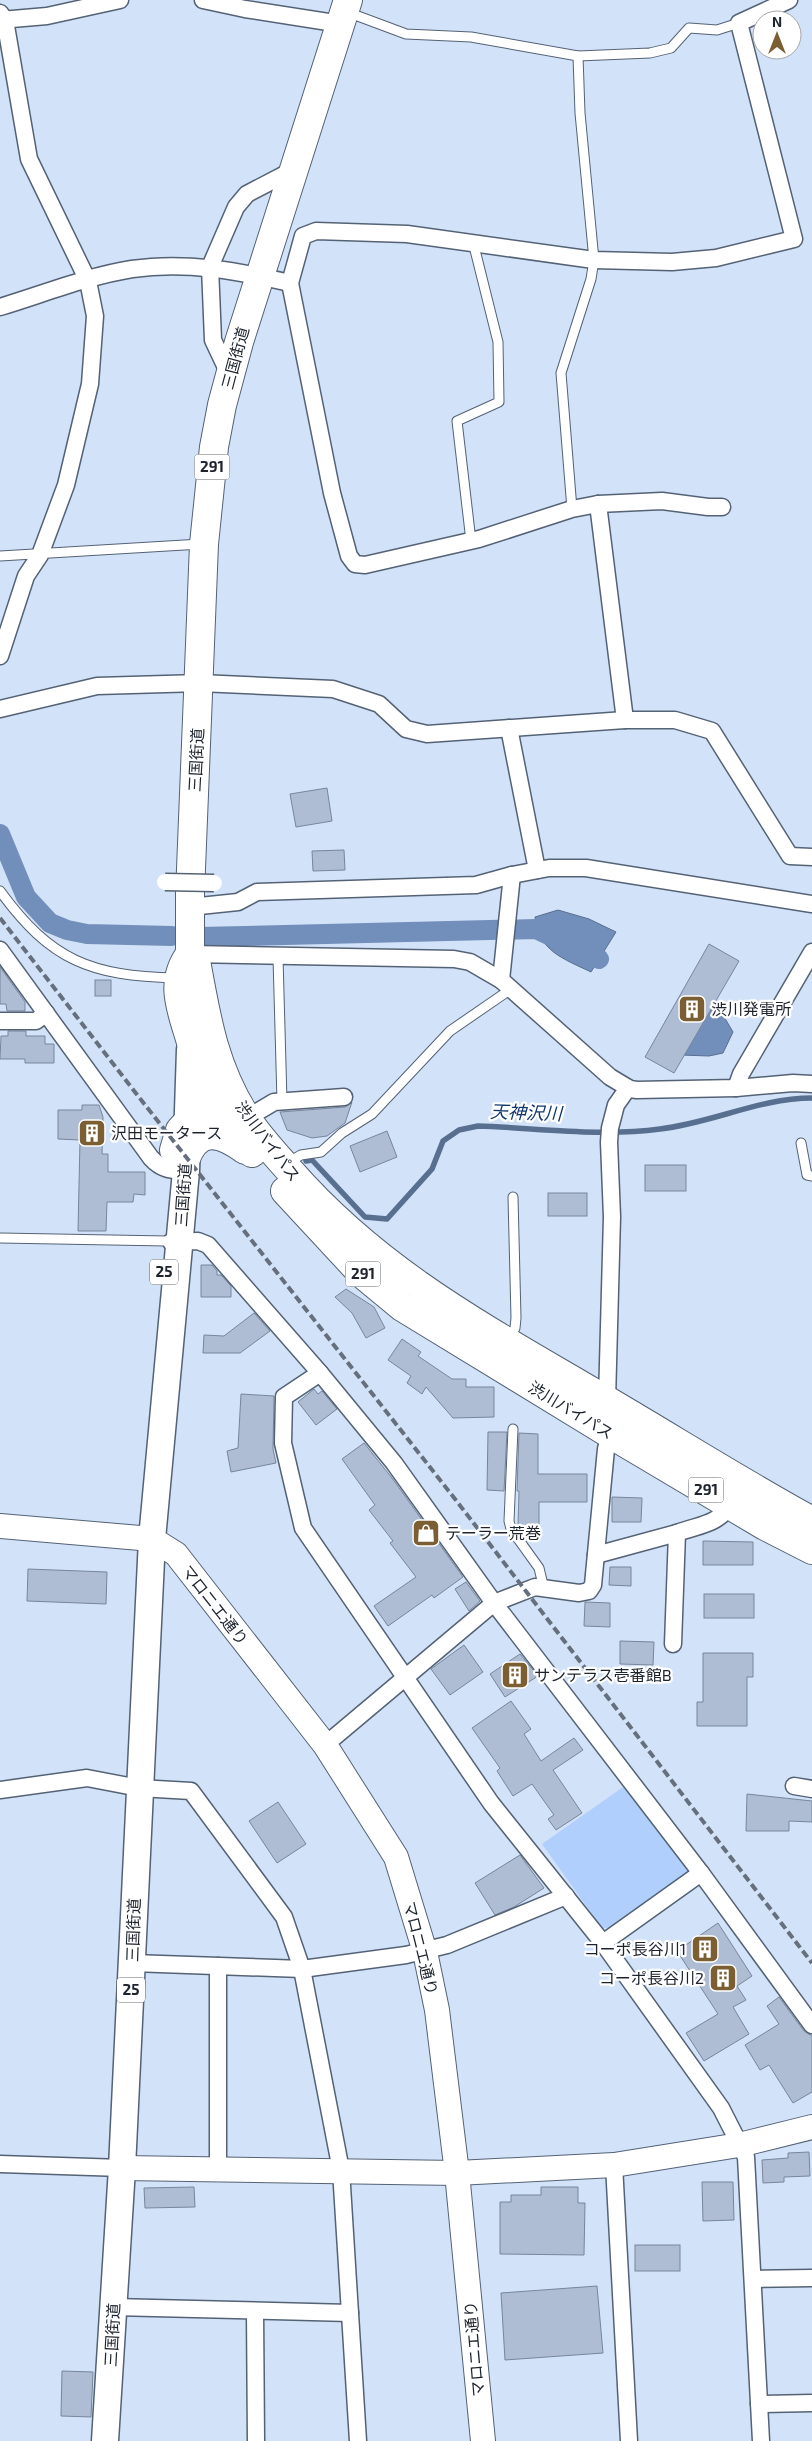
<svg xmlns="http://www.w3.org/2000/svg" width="812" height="2441" viewBox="0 0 812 2441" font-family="'Exo 2','Noto Sans JP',sans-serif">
  <rect width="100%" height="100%" fill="#d2e2f8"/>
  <path fill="#b0cffc" d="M626 1785 690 1870 612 1928H602L542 1844Z"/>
  <g fill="#718fba" stroke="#586f90">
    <path d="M558 910 589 919 616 932 591 972C564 959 538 951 535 917Z"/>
    <path d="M709 1004 723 1015 733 1032 723 1053 709 1056 681 1055Z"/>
  </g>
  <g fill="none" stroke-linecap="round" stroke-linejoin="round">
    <path stroke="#586f90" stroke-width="5.5" d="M306 1161 312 1160 365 1217 387 1219 432 1169 443 1141 459 1130 478 1126C538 1128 600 1137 660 1129 712 1123 760 1098 812 1098"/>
    <g stroke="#718fba" stroke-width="20">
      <path d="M0 834 26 897 50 923 67 930 87 934 172 936"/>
      <path d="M199 937 536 929 599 959"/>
    </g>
  </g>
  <g fill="#aebdd3" stroke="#77869a">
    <path d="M327 788 332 821 296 827 290 794Z"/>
    <path d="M344 850 345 870 313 871 312 851Z"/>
    <path d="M709 944 739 961 674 1073 645 1057Z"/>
    <path d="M0 967 25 1002V1011H7L6 1004H0Z"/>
    <rect x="95" y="980" width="16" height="16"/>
    <path d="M8 1031H26V1036H45V1044H54V1063H25V1059H0L1 1036H8Z"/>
    <path d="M352 1102 345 1123 327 1136 312 1138 287 1130 280 1112 345 1107Z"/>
    <path d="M82 1105H99L103 1117 102 1154H108V1172H145V1195L134 1194 133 1202H107L106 1231H78L80 1140 58 1139V1110H82Z"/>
    <path d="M387 1131 397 1157 360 1172 350 1146Z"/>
    <rect x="645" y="1165" width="41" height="26"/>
    <rect x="548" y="1193" width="39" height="23"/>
    <path d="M201 1265H212L217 1271V1275H221L231 1286V1297H201Z"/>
    <path d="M346 1289 374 1307 385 1328 366 1338 352 1313 335 1297Z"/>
    <path d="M254 1313 270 1331 240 1353H203L204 1335 224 1336Z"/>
    <path d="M402 1339 421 1352 418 1356 452 1379H466V1387H494V1417L453 1418 426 1387 422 1394 407 1383 411 1376 388 1360Z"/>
    <path d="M314 1389 318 1394 322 1391 337 1409 316 1425 298 1402Z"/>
    <path d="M241 1394 274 1396 273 1449 276 1463 231 1472 227 1451 238 1448Z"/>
    <path d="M488 1432H507L504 1491 487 1490Z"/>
    <path d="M519 1433 538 1434V1474H587V1502H539V1526H518L519 1491H517Z"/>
    <path d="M364 1443 392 1478 463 1577 434 1598 432 1595 388 1626 374 1606 416 1577 390 1543 393 1541 369 1510 375 1505 342 1459Z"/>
    <path d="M612 1497 642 1498 641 1522H612Z"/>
    <path d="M703 1541 753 1542V1565H703Z"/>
    <path d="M610 1567H631V1586L609 1585Z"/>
    <path d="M28 1569 107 1572 106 1604 27 1601Z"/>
    <path d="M466 1582 480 1601 469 1611 455 1589Z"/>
    <rect x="704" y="1594" width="50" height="24"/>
    <path d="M585 1602 610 1603V1627L584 1626Z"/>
    <path d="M620 1641 654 1642 653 1665 620 1664Z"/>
    <path d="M464 1645 483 1672 450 1695 431 1669Z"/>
    <path d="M703 1653H753V1677H747V1726H697V1702H703Z"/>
    <path d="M520 1654 538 1676 505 1697 490 1674Z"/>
    <path d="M511 1701 531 1729 524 1734 541 1761 574 1738 583 1750 553 1770 582 1813 556 1830 548 1819 554 1815 532 1784 513 1796 497 1771 500 1768 472 1728Z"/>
    <path d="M747 1794 812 1801V1822L789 1821V1831H746Z"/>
    <path d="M278 1802 306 1844 277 1863 249 1821Z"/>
    <path d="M520 1855 544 1888 514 1907 495 1915 475 1883Z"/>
    <path d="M718 1923 752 1976 737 1986 746 2000 733 2007 749 2034 704 2061 686 2033 718 2014 677 1951Z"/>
    <path d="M779 1997 804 2031 812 2036V2092L793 2103 769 2065 760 2070 745 2045 779 2024 767 2006Z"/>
    <path d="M809 2152 810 2176 784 2177V2182L763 2183 762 2160 788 2158V2153Z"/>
    <path d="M702 2182H733L734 2220 703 2221Z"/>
    <path d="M194 2187 195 2207 145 2208 144 2188Z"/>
    <path d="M541 2187H578V2203H585L584 2255 500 2254V2202H511V2195H541Z"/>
    <rect x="635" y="2245" width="45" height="26"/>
    <path d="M597 2286 603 2353 505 2360 501 2293Z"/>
    <path d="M62 2371 93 2372 91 2417 61 2416Z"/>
  </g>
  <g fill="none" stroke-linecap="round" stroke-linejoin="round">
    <g stroke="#546275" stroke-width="11">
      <g id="lane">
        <path d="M347 12 406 34 471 37 578 56 650 53 671 48 689 28 717 30 739 23"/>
        <path d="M572 509 561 373 591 279 594 260 580 113 578 56"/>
        <path d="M471 541 457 421 499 402 498 342 473 242"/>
        <path d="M0 556 201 544"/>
        <path d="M0 891C51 961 91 976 176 978"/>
        <path d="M278 957 282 1101"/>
        <path d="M801 1143 807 1175 812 1176"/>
        <path d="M287 1163 301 1155 321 1152 342 1133 372 1114 450 1031 511 989"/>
        <path d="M0 1238 167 1241"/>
        <path d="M509 1340 515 1328 516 1318 513 1197"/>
        <path d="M513 1429 509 1521 511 1529 539 1568 544 1589"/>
      </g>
    </g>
    <g stroke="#546275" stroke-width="19">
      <g id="street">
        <path d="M203 0 245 9 341 24"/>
        <path d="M0 13 5 20 29 159 88 281 95 316 90 384 66 485 40 555 26 576 0 656"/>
        <path d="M0 20 47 16 120 0"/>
        <path d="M290 283 332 493 349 556 355 564 365 565 479 539 572 509 598 504 662 501 708 507H722"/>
        <path d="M0 307C43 294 88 276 132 269 186 261 238 271 290 283L303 236 316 231 407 234 594 260 672 262 716 258 794 239 739 23 789 0"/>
        <path d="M230 376 213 340 210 267 236 207 247 194 293 170"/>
        <path d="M598 504 625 720"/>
        <path d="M0 709 97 686 200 683 333 689 379 704 406 729 427 734 625 720H675L712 731 790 856 812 857"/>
        <path d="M509 728 537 870"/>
        <path d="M190 907 238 902 257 892 476 885 512 875"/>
        <path d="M0 950 151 1158C162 1170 171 1170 186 1171"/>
        <path d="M190 954 454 959 470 962 501 980 610 1077 630 1089 637 1090 736 1088 793 1083 812 1084"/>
        <path d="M501 980 512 875 549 868H586L812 904"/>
        <path d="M0 1021H36L46 1013"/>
        <path d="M736 1088 741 1074 812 952"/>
        <path d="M247 1118 274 1102 344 1097"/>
        <path d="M171 1242 198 1241 208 1245 320 1373 394 1463 494 1603 701 1873 812 2025"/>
        <path d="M320 1373 284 1397 283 1443 303 1528 491 1803 603 1943 721 2108 746 2157 761 2441"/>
        <path d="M596 1555 677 1533"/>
        <path d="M673 1644 677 1533C705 1523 715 1526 735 1501"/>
        <path d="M325 1745 494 1603 535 1587 579 1593 589 1591 593 1585 606 1449 610 1434 607 1400 612 1217 609 1142 610 1128 616 1105 628 1088"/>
        <path d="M794 1786 812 1789"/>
        <path d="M0 1790 87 1778 139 1788 191 1791 284 1917 302 1969 341 2170 358 2441"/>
        <path d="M603 1943 701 1873"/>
        <path d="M132 1963 302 1969 406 1955 447 1945 566 1896"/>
        <path d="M218 1966V2168"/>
        <path d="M0 2164 122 2168"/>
        <path d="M614 2165 629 2441"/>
        <path d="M754 2279 812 2278"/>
        <path d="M113 2307 350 2313"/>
        <path d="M255 2311 256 2441"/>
        <path d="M759 2404 812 2403"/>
      </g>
    </g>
    <g stroke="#546275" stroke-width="26">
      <g id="secondary">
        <path d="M0 1526 152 1539 176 1554 325 1745 396 1857 425 1952 437 2010 457 2173 483 2441"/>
        <path d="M122 2168 457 2173 614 2165 739 2145 812 2127"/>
      </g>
    </g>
    <g stroke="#546275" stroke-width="29">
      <path id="primary" d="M105 2441 122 2168 152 1539 186 1171 190 1050"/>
    </g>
    <g stroke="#546275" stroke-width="30">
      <g id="highway">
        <path d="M348 0 239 342 222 405 214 447 204 544 190 894V954L197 966C207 1022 215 1068 246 1117 258 1136 275 1154 290 1171 380 1274 488 1330 603 1398 673 1439 741 1482 812 1521"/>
        <path d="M190 954C169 982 181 1009 190 1039 194 1051 196 1064 200 1076 210 1105 232 1130 252 1153"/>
        <path d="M174 1150 180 1130 196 1113 219 1111 234 1115"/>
        <path d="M186 1158C199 1125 222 1133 245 1150"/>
        <path d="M285 1191 362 1274 402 1307 610 1434 765 1526 812 1550"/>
      </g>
    </g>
    <use href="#lane" stroke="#fff" stroke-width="9"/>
    <use href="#street" stroke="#fff" stroke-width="16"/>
    <use href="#secondary" stroke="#fff" stroke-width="24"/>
    <use href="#primary" stroke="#fff" stroke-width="26"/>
    <use href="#highway" stroke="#fff" stroke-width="28"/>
    <path stroke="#656f7d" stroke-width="4" stroke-dasharray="8 4" stroke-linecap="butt" d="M0 918 142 1101 455 1499 812 1963"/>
    <g stroke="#546275" stroke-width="19" stroke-linecap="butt">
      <path id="street-bridge" d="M165 882 214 883"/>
    </g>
    <use href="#street-bridge" stroke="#fff" stroke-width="16"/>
  </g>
  <defs>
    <g id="building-square" transform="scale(1.4375)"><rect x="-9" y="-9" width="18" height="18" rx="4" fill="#7b5e32" stroke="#fff"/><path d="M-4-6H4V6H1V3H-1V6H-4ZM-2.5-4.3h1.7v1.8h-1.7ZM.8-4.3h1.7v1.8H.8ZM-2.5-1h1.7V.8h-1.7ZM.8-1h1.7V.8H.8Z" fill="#fff"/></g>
    <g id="shop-square" transform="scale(1.4375)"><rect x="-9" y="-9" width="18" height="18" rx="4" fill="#7b5e32" stroke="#fff"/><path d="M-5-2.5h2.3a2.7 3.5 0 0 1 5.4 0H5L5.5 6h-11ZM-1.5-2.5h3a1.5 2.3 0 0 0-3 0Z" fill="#fff"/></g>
  </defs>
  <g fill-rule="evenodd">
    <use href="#building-square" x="692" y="1009"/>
    <use href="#building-square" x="92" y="1133"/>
    <use href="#shop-square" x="426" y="1533"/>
    <use href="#building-square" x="515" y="1675"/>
    <use href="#building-square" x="705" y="1949"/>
    <use href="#building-square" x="723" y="1978"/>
  </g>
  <g text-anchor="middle" stroke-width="4.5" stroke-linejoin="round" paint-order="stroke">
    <g fill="#fff" stroke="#62666c" stroke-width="1">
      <rect x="194.5" y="454.5" width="35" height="25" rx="4"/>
      <rect x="150" y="1259.5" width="28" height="25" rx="4"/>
      <rect x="345.5" y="1261.5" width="35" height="25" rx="4"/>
      <rect x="688.5" y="1477.5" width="35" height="25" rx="4"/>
      <rect x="117" y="1977.5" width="28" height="25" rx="4"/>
    </g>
    <g font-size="15" font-weight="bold" fill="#1e242d">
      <text x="212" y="472">291</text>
      <text x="164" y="1277">25</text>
      <text x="363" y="1279">291</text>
      <text x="706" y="1495">291</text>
      <text x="131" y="1995">25</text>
    </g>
    <g font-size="16" fill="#1e242d" stroke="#fff">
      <text transform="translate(235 358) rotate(-75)" y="6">三国街道</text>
      <text transform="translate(196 760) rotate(-87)" y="6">三国街道</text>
      <text transform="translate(268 1141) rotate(53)" y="6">渋川バイパス</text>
      <text transform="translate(183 1195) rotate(-86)" y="6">三国街道</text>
      <text transform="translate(571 1410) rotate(31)" y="6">渋川バイパス</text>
      <text transform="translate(215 1605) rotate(52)" y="6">マロニエ通り</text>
      <text transform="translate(133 1930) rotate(-88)" y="6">三国街道</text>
      <text transform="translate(421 1948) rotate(76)" y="6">マロニエ通り</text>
      <text transform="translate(112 2335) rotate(-87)" y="6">三国街道</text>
      <text transform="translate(474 2349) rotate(-95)" y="6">マロニエ通り</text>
    </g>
    <g font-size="16" fill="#1e242d" stroke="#fff" text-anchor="start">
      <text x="711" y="1015">渋川発電所</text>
      <text x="111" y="1139">沢田モータース</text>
      <text x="445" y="1539">テーラー荒巻</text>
      <text x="534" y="1681">サンテラス壱番館B</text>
      <text x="686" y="1955" text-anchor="end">コーポ長谷川1</text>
      <text x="704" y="1984" text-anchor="end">コーポ長谷川2</text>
    </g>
    <g font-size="18" font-style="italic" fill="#10386e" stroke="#fff">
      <text transform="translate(526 1113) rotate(2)" y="6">天神沢川</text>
    </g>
  </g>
  <g transform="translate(777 35)"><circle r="24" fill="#ffffff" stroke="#a5a7ab"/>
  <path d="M0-4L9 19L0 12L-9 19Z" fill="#7b5e32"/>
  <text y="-8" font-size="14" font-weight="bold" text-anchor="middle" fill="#1e242d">N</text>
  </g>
</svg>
